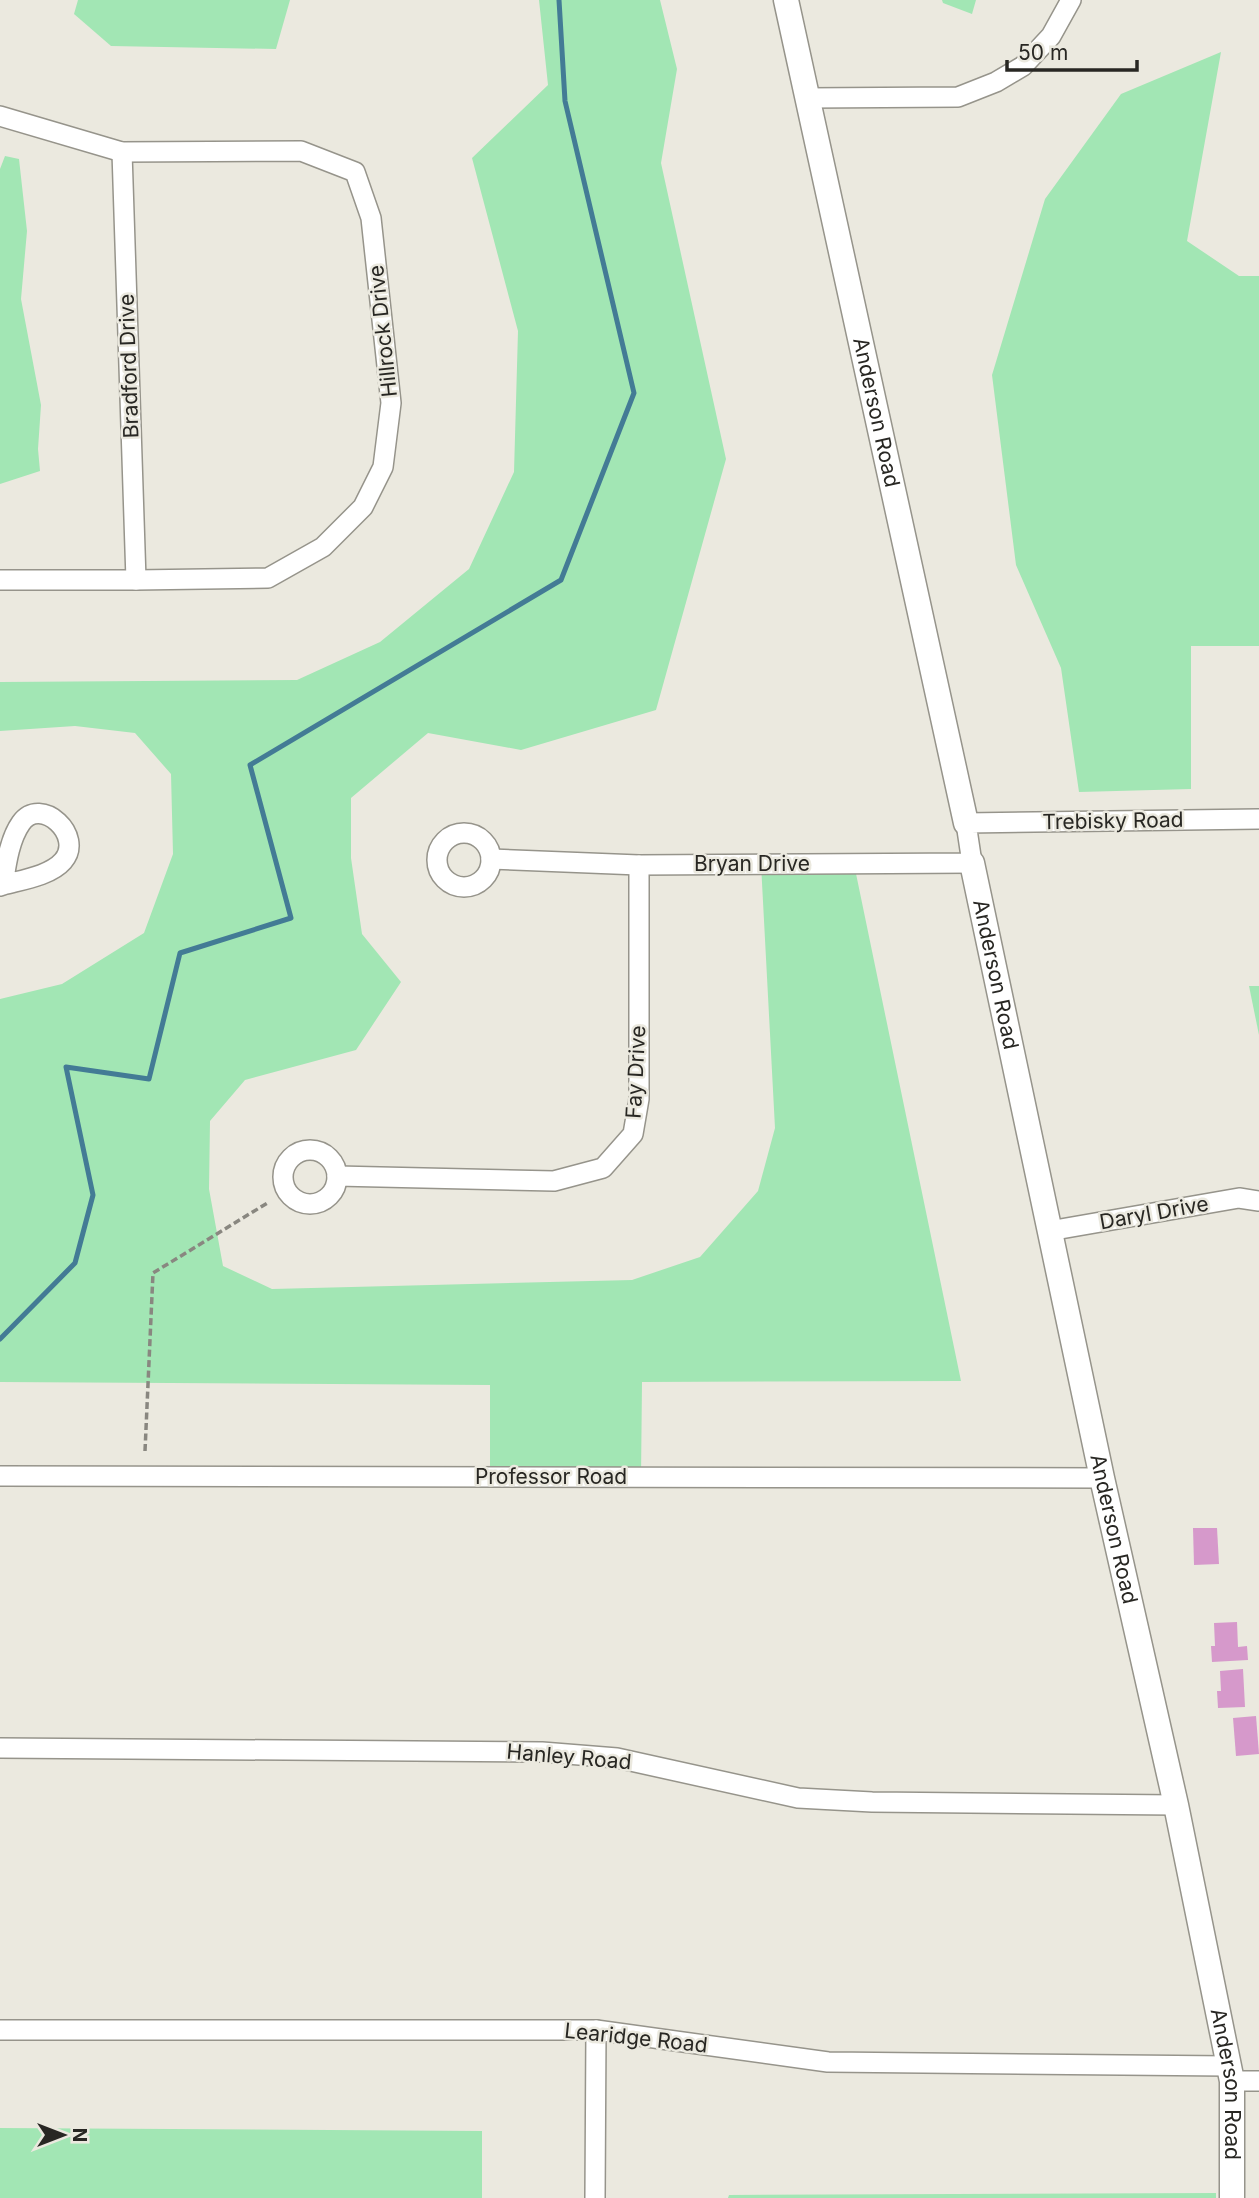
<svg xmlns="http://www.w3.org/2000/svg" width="1259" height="2198" viewBox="0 0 1259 2198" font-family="Inter,sans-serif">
  <rect width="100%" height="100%" fill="#ebe9df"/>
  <g fill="#a2e6b4">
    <path d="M78 0H290L276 49 111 46 74 14Z"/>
    <path d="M539 0H660L677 69 661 163 726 459 656 710 521 750 428 733 351 798V858L362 934 401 982 356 1050 245 1080 210 1121 209 1189 223 1266 272 1289 632 1280 700 1257 758 1191 775 1128 761 864H854L961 1381 642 1382 641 1477H490V1385L0 1382V999L62 984 144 933 173 854 171 774 135 733 75 726 0 731V682L297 680 380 642 469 569 514 472 518 331 472 158 548 85Z"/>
    <path d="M942 0H976L972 14 943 3Z"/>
    <path d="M1221 52 1187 241 1239 276H1259V646H1191V789L1079 792 1061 668 1016 565 992 375 1045 199 1121 94Z"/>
    <path d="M5 156 19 159 27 231 21 299 41 405 38 449 40 471 0 484V169Z"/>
    <path d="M1249 986H1259V1035Z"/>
    <path d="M0 2128 482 2131V2198H0Z"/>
    <path d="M1216 2193V2198H728L729 2195Z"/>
  </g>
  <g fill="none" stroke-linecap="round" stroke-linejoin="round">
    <path stroke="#437b95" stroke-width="5" d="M0 1339 75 1263 93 1195 66 1067 149 1079 180 953 291 918 250 765 561 580 634 393 565 101 559 0"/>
  </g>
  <g fill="#d699cb">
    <path d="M1193 1528H1217L1219 1564 1194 1565Z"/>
    <path d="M1237 1622 1238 1647 1247 1646 1248 1660 1212 1662 1211 1646H1215L1214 1623Z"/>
    <path d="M1243 1669 1245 1707 1218 1708 1217 1691H1221L1220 1671Z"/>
    <path d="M1256 1716 1259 1754 1236 1756 1233 1718Z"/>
  </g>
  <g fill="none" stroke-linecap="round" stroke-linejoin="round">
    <g stroke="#96948b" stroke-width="22">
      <g id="minor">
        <path d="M808 98 958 97 996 82 1023 66 1051 36 1071 0"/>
        <path d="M0 116 122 152 301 151 355 172 371 218 391 403 383 467 363 507 323 547 268 578 136 580H0"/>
        <path d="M122 152 136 580"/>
        <circle cx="464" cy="860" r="27"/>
        <path d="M491 859 639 865 972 863 966 823 1259 819"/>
        <path d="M0 886 3 885C21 880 50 876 63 861 85 836 41 795 21 823 9 840 6 866 3 885"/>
        <circle cx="310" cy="1177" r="27"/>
        <path d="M337 1176 554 1181 603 1168 633 1134 639 1099V865"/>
        <path d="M1049 1231 1239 1198 1259 1201"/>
        <path d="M0 1476 1102 1478"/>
        <path d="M0 1748 542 1752 617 1758 798 1798 872 1802 1176 1805"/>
        <path d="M0 2030H596L828 2062 1228 2066"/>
        <path d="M1232 2081H1259"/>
        <path d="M595 2198 596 2030"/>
      </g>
    </g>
    <g stroke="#96948b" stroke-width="27">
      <g id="tertiary">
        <path id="s1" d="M786 0 966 823"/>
        <path id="s2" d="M972 863 1102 1478 1176 1805 1232 2081V2198"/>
      </g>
    </g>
    <path stroke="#898780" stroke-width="3.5" stroke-dasharray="7 3.5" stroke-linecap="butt" d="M145 1451 153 1273 269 1202"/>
    <use href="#minor" stroke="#fff" stroke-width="19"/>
    <use href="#tertiary" stroke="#fff" stroke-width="24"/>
  </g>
  <g text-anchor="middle" stroke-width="5" stroke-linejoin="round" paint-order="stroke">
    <g font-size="21" fill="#282723" stroke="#ebe9df">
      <text transform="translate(383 331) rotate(-96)" y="7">Hillrock Drive</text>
      <text transform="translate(129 366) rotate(-92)" y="7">Bradford Drive</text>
      <text dy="7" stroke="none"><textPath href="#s1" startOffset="422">Anderson Road</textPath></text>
      <text transform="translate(1113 821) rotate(-1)" y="7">Trebisky Road</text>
      <text x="752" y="871">Bryan Drive</text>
      <text dy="7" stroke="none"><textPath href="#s2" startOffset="114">Anderson Road</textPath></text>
      <text transform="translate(636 1072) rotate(-87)" y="7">Fay Drive</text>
      <text transform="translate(1154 1213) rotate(-10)" y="7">Daryl Drive</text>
      <text x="551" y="1484">Professor Road</text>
      <text dy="7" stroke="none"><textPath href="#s2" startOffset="681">Anderson Road</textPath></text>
      <text transform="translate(569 1757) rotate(5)" y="7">Hanley Road</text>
      <text transform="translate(636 2038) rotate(6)" y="7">Learidge Road</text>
      <text dy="7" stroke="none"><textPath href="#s2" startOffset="1248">Anderson Road</textPath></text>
    </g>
  </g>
  <g transform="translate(63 2135) rotate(90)" stroke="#ebe9df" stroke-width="5" paint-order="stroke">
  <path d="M0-5L12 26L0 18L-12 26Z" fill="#282723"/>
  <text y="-10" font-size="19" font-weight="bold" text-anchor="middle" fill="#282723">N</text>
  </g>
  <path d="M1007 60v10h130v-10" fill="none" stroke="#282723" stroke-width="3.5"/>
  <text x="1018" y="60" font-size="21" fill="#282723" stroke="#ebe9df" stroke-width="5" paint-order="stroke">50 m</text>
</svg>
